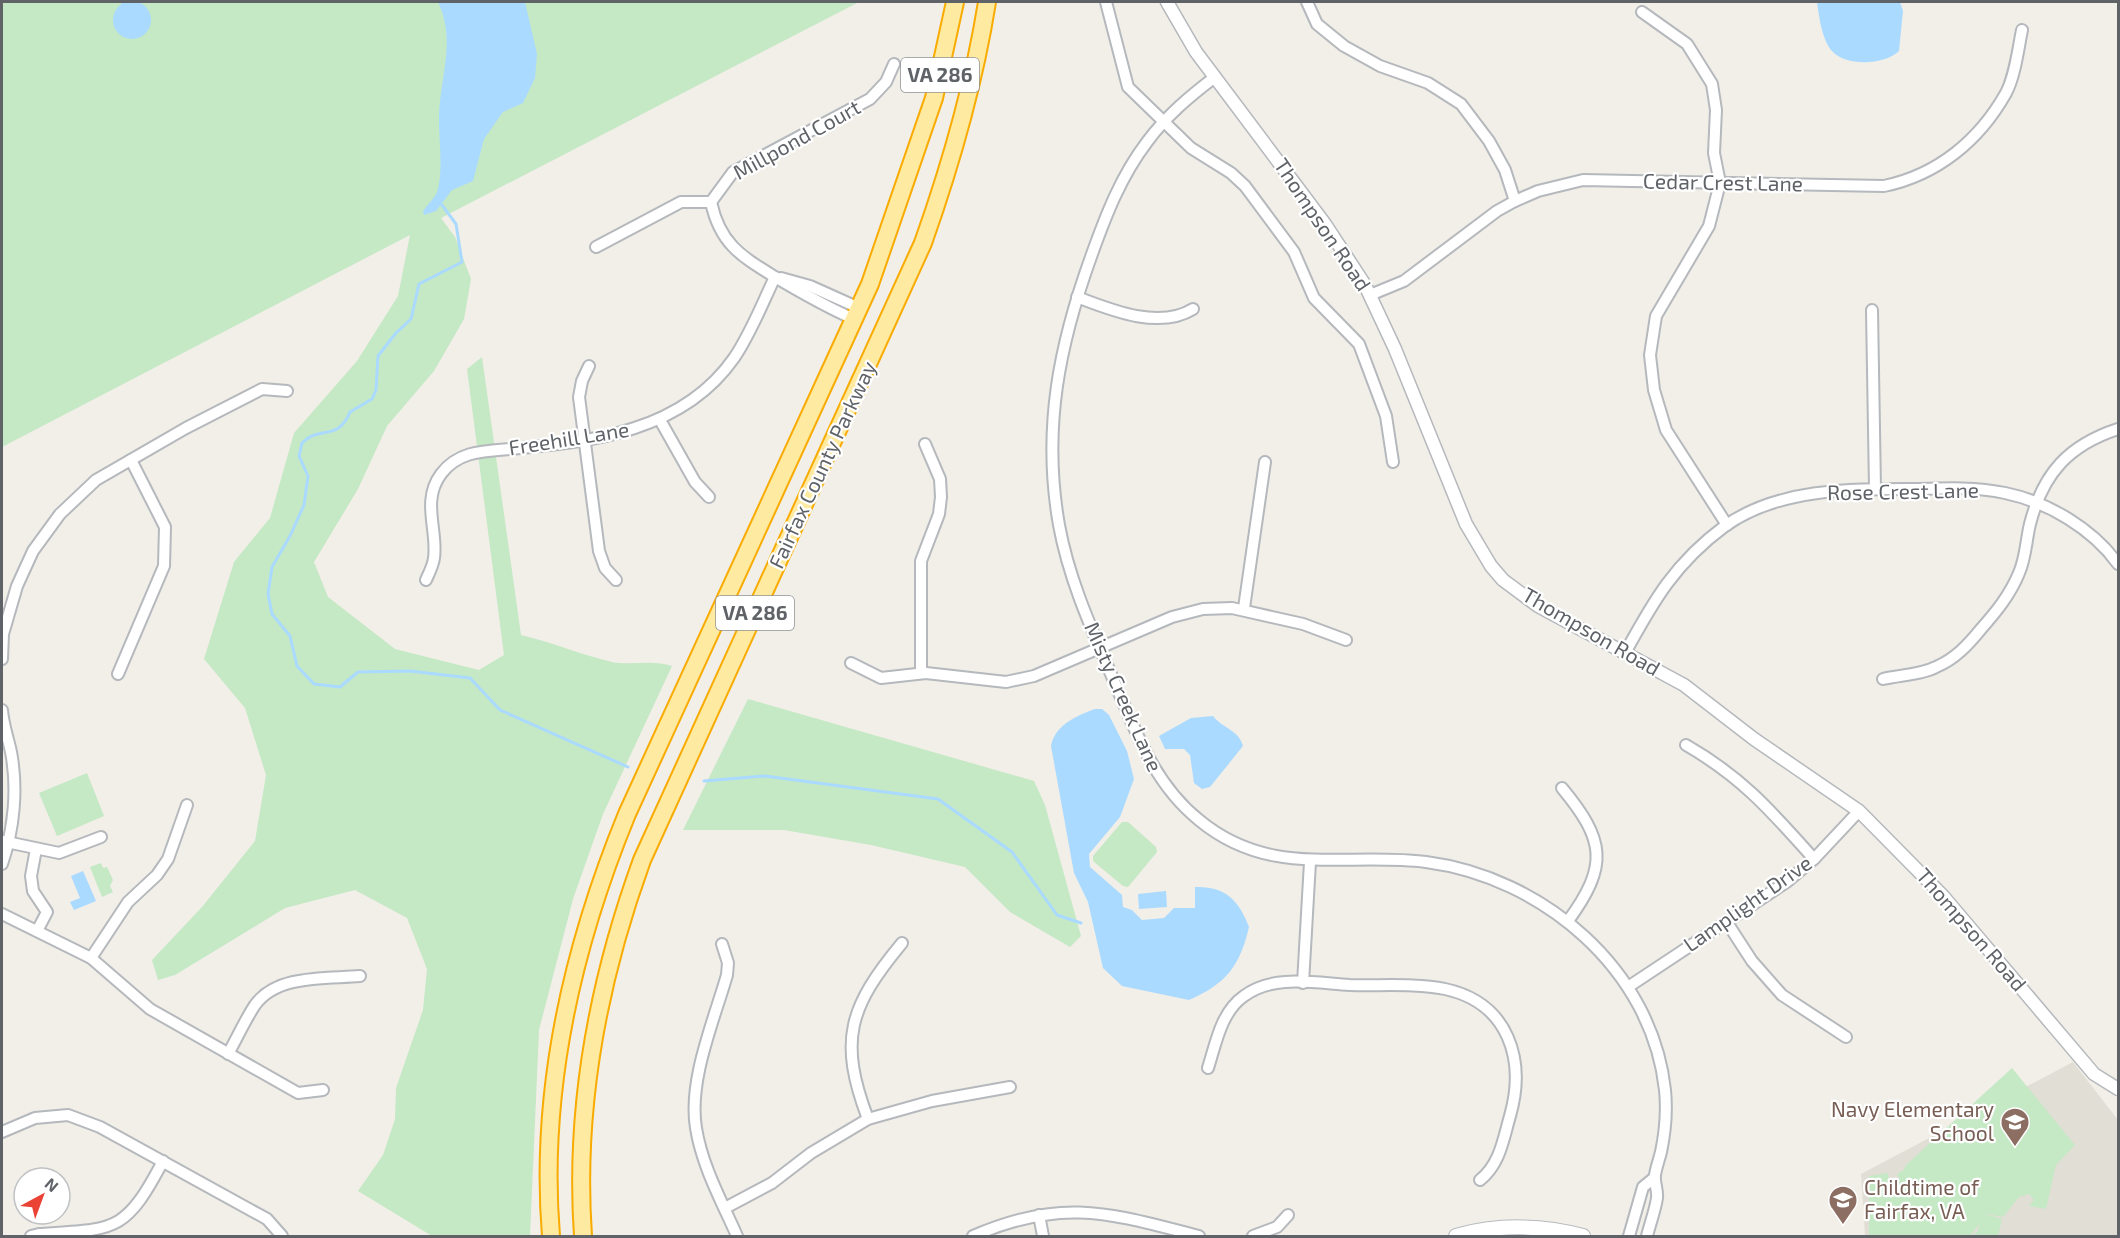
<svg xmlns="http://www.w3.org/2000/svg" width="2120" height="1238" viewBox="0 0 2120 1238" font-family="'Exo 2',sans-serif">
  <rect width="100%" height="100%" fill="#f1efe8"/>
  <path fill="#e1ded6" d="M2073 1062 2118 1120V1236H1865L1861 1174Z"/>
  <g fill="#c5e8c5">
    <path d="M2 2H859L441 218 455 237 471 279 464 319 434 371 387 426 358 489 314 562 328 597 395 649 479 670 504 655 467 369 482 357 521 635C552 642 581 655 612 662 632 666 651 659 672 666L603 814 573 899 539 1030 530 1236H432L358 1191 383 1155 395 1119 396 1088 423 1010 427 969 407 918 355 890 285 908 175 975 158 980 152 960 202 907 255 841 266 775 245 708 204 659 234 562 270 518 294 433 357 361 398 296 410 235 2 447Z"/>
    <path d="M748 699 1034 781 1045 805 1081 936 1070 947 1010 912 965 867 871 845 784 830H683Z"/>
    <path d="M87 773 104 816 57 836 39 793Z"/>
    <path d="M1122 822H1128L1156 847 1157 852 1128 887 1123 886 1093 861V856Z"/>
    <path d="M101 863 103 868 107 867 113 880 110 886 113 892 102 897 90 867Z"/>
    <path d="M2012 1068 2075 1145 2056 1165 2046 1209 2029 1206 2034 1200 2029 1194 2019 1197 2003 1217 1982 1213 2002 1219 1998 1236H1971L1978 1231 1979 1224 1970 1236H1869V1176L1888 1173 1889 1181H1900L1897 1174 1904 1170 1906 1165Z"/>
  </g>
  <g fill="#aadaff">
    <circle cx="132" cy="20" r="19"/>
    <path d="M438 2H525L537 54 535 78 523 103 503 112 484 139 473 181 452 190 436 211 424 215 423 212C427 204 436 198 438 189 443 167 439 142 439 120 439 78 457 42 438 2Z"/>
    <path d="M1817 2H1900L1903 11 1899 51C1885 65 1846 67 1832 51 1822 40 1819 16 1817 2Z"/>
    <path d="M1095 709H1102L1109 715 1127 751 1134 779 1120 817 1089 854 1090 867 1122 895 1123 907 1132 910 1142 920 1164 918 1174 908H1195V887C1225 886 1239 900 1249 927 1240 966 1226 984 1189 1000L1122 986 1103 968 1088 902 1074 873 1051 746C1055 725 1076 716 1095 709Z"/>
    <path d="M1213 716C1222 728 1239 730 1243 746L1210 787 1202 789 1194 783 1190 755 1184 749H1165L1159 736 1191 718Z"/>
    <path d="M83 871 96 901 74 910 70 902 80 898 71 876Z"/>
    <path d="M1166 891 1167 907 1139 909 1138 894Z"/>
  </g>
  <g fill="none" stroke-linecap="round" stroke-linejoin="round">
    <g stroke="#aadaff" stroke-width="3">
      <path d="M122 2 124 5"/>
      <path d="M442 205 456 224 462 262 419 284 411 319 396 333 378 356 376 390 372 399 350 412C338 442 319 425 302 443L299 456 308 476 304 505 290 536 272 567 268 594 272 614 290 636 297 666 314 684 340 687 358 672 410 671 470 678 500 710 628 767"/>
      <path d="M704 781 765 776 938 799 1012 852 1057 915 1081 923"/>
    </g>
    <g stroke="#b5b8bc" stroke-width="14">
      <g id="minor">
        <path d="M1106 2 1128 87 1191 148 1231 173 1245 186 1294 252 1314 298 1359 344 1386 416 1393 462"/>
        <path d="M1307 2 1317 24 1344 46 1380 66 1428 83 1461 104 1489 141 1505 170 1515 201"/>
        <path d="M1642 12 1687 44 1712 84 1716 110 1714 153 1720 183 1709 226 1656 316 1650 355 1654 390 1666 430 1727 525"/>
        <path d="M1215 77C1190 96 1166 116 1147 142 1121 176 1106 215 1092 254 1059 345 1042 429 1059 525 1069 580 1092 630 1114 681 1136 732 1154 784 1199 820 1270 879 1344 852 1426 862 1542 877 1652 969 1665 1090 1667 1110 1665 1133 1661 1152 1659 1160 1656 1168 1655 1175 1654 1183 1658 1190 1657 1198 1655 1211 1650 1224 1647 1236"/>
        <path d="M711 202C720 244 741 256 775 277 802 293 826 307 854 319"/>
        <path d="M596 247 681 202H711L733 172 870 99 886 82 894 64"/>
        <path d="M781 278 810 286 859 308"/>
        <path d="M1370 295 1404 281 1497 211 1515 201 1538 191 1583 180 1884 186C1937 175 1979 141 2006 93 2015 76 2018 50 2022 30"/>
        <path d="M1077 297C1111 310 1159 330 1193 309"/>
        <path d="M1872 310 1875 489"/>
        <path d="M589 366 582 381 579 397 599 551 605 568 616 580"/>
        <path d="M660 420 695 482 709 497"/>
        <path d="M426 580C429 573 433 566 434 558 438 530 421 501 441 474 458 451 484 451 510 449 593 442 683 431 734 358 751 333 762 304 775 277"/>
        <path d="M1244 608 1265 462"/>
        <path d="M1625 653C1654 600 1675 563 1725 526 1780 487 1855 489 1919 489 1948 488 1977 487 2005 493 2048 502 2093 529 2118 564"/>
        <path d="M2 659 3 634 17 586 33 551 60 514 96 480 186 428 262 389 287 391"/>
        <path d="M851 663 881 678 926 673 1006 682 1034 676 1172 617 1203 609 1232 608 1303 624 1346 640"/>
        <path d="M921 673V561L939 514 941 497 940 479 925 444"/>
        <path d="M118 674 164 566 165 527 131 460"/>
        <path d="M1883 679C1899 675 1921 675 1936 667 1955 659 1968 645 1981 629 1996 612 2010 595 2019 573 2026 557 2026 540 2030 524 2043 473 2069 445 2118 429"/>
        <path d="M2 710C3 724 8 738 11 752 18 789 14 829 2 864"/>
        <path d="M1686 745C1742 777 1772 812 1814 859"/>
        <path d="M1562 788C1605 840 1609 865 1568 921"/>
        <path d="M2 841 59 853 101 837"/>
        <path d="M36 849 31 876 33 891 47 912 37 931"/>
        <path d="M2 914 91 958 150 1009 298 1093 323 1090"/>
        <path d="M1726 921 1752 961 1782 995 1846 1037"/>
        <path d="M722 944 728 963 727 975C714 1020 688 1081 696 1128 702 1166 722 1202 737 1236"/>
        <path d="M91 958 128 902 157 875 168 859 187 805"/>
        <path d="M1303 983 1310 862"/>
        <path d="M1628 987 1788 881 1814 859 1859 811"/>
        <path d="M228 1054C237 1038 245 1020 255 1005 277 974 327 979 360 976"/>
        <path d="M1208 1068C1216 1043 1221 1012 1244 996 1273 974 1315 983 1350 985 1381 986 1415 983 1445 989 1509 1003 1526 1060 1510 1116 1503 1140 1500 1164 1480 1180"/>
        <path d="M868 1119C838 1040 849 1007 902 943"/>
        <path d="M2 1132 35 1118 68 1115 100 1127 267 1219 282 1236"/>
        <path d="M725 1208 772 1183 811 1153 868 1119 932 1101 1010 1087"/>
        <path d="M1039 1215 1043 1236"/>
        <path d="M31 1236 39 1234C116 1229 125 1233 163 1161"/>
        <path d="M973 1236C1063 1197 1109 1213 1199 1236"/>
        <path d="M1253 1236 1277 1227 1288 1215"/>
        <path d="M1629 1236 1643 1187 1654 1178"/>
      </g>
    </g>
    <g stroke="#b5b8bc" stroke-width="15">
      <path id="tertiary" d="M1167 2 1196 52 1325 224 1365 285 1395 349 1466 524 1491 566 1503 580 1538 606 1684 685 1754 739 1859 811 1943 896 2094 1074 2118 1089"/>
    </g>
    <g stroke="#b6babf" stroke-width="16">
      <path id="secondary" d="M1456 1236C1497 1224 1542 1225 1583 1236"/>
    </g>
    <g stroke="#f9ab00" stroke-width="20">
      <g id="trunk">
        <path d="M551 1236C539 1090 572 948 627 814L870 284 934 98 955 2"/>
        <path d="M583 1236C574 1107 598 981 642 860L923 243C951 164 974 84 987 2"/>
      </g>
    </g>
    <use href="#minor" stroke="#fff" stroke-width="10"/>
    <use href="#tertiary" stroke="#fff" stroke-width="12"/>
    <use href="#secondary" stroke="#fff" stroke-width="14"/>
    <use href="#trunk" stroke="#feeaa1" stroke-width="16"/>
  </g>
  <defs>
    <g id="school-pin" transform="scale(1.5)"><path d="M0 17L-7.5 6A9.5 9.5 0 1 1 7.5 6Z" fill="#8d6e63" stroke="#fff"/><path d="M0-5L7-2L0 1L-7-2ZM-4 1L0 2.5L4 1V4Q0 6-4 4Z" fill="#fff"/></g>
  </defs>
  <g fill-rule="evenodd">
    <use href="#school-pin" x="2015" y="1122"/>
    <use href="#school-pin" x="1843" y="1200"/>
  </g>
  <g text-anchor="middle" stroke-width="4.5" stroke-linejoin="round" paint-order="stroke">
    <g fill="#fff" stroke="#8f9295" stroke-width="1.5">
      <rect x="901" y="58" width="78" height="34" rx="4.5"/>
      <rect x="716" y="596" width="78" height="34" rx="4.5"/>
    </g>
    <g font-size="20" font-weight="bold" fill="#5f6368">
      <text x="940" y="82">VA 286</text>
      <text x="755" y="620">VA 286</text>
    </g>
    <g font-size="21" fill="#5f6368" stroke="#fff">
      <text transform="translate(797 140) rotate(-29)" y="7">Millpond Court</text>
      <text transform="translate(1723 183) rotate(1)" y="7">Cedar Crest Lane</text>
      <text transform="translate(1322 225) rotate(56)" y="7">Thompson Road</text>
      <text transform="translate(569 439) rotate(-9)" y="7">Freehill Lane</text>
      <text transform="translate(823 465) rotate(-65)" y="7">Fairfax County Parkway</text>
      <text transform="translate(1903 492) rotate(-1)" y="7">Rose Crest Lane</text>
      <text transform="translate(1591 632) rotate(30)" y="7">Thompson Road</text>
      <text transform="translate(1123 697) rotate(66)" y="7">Misty Creek Lane</text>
      <text transform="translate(1748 904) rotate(-35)" y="7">Lamplight Drive</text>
      <text transform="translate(1971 930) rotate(49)" y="7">Thompson Road</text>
    </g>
    <g font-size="21" fill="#785e54" stroke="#fff" text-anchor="end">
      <text x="1994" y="1117">Navy Elementary<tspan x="1994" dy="24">School</tspan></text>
      <text x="1864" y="1195" text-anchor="start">Childtime of<tspan x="1864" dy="24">Fairfax, VA</tspan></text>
    </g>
  </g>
  <rect width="2120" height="1238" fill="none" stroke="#5f6368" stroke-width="6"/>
  <g transform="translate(42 1196) rotate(41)"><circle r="28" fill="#ffffff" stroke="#bfc1c3" stroke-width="1.5"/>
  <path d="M0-4.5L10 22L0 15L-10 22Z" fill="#ea4335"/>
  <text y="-9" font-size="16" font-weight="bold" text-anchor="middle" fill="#5f6368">N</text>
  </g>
</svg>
